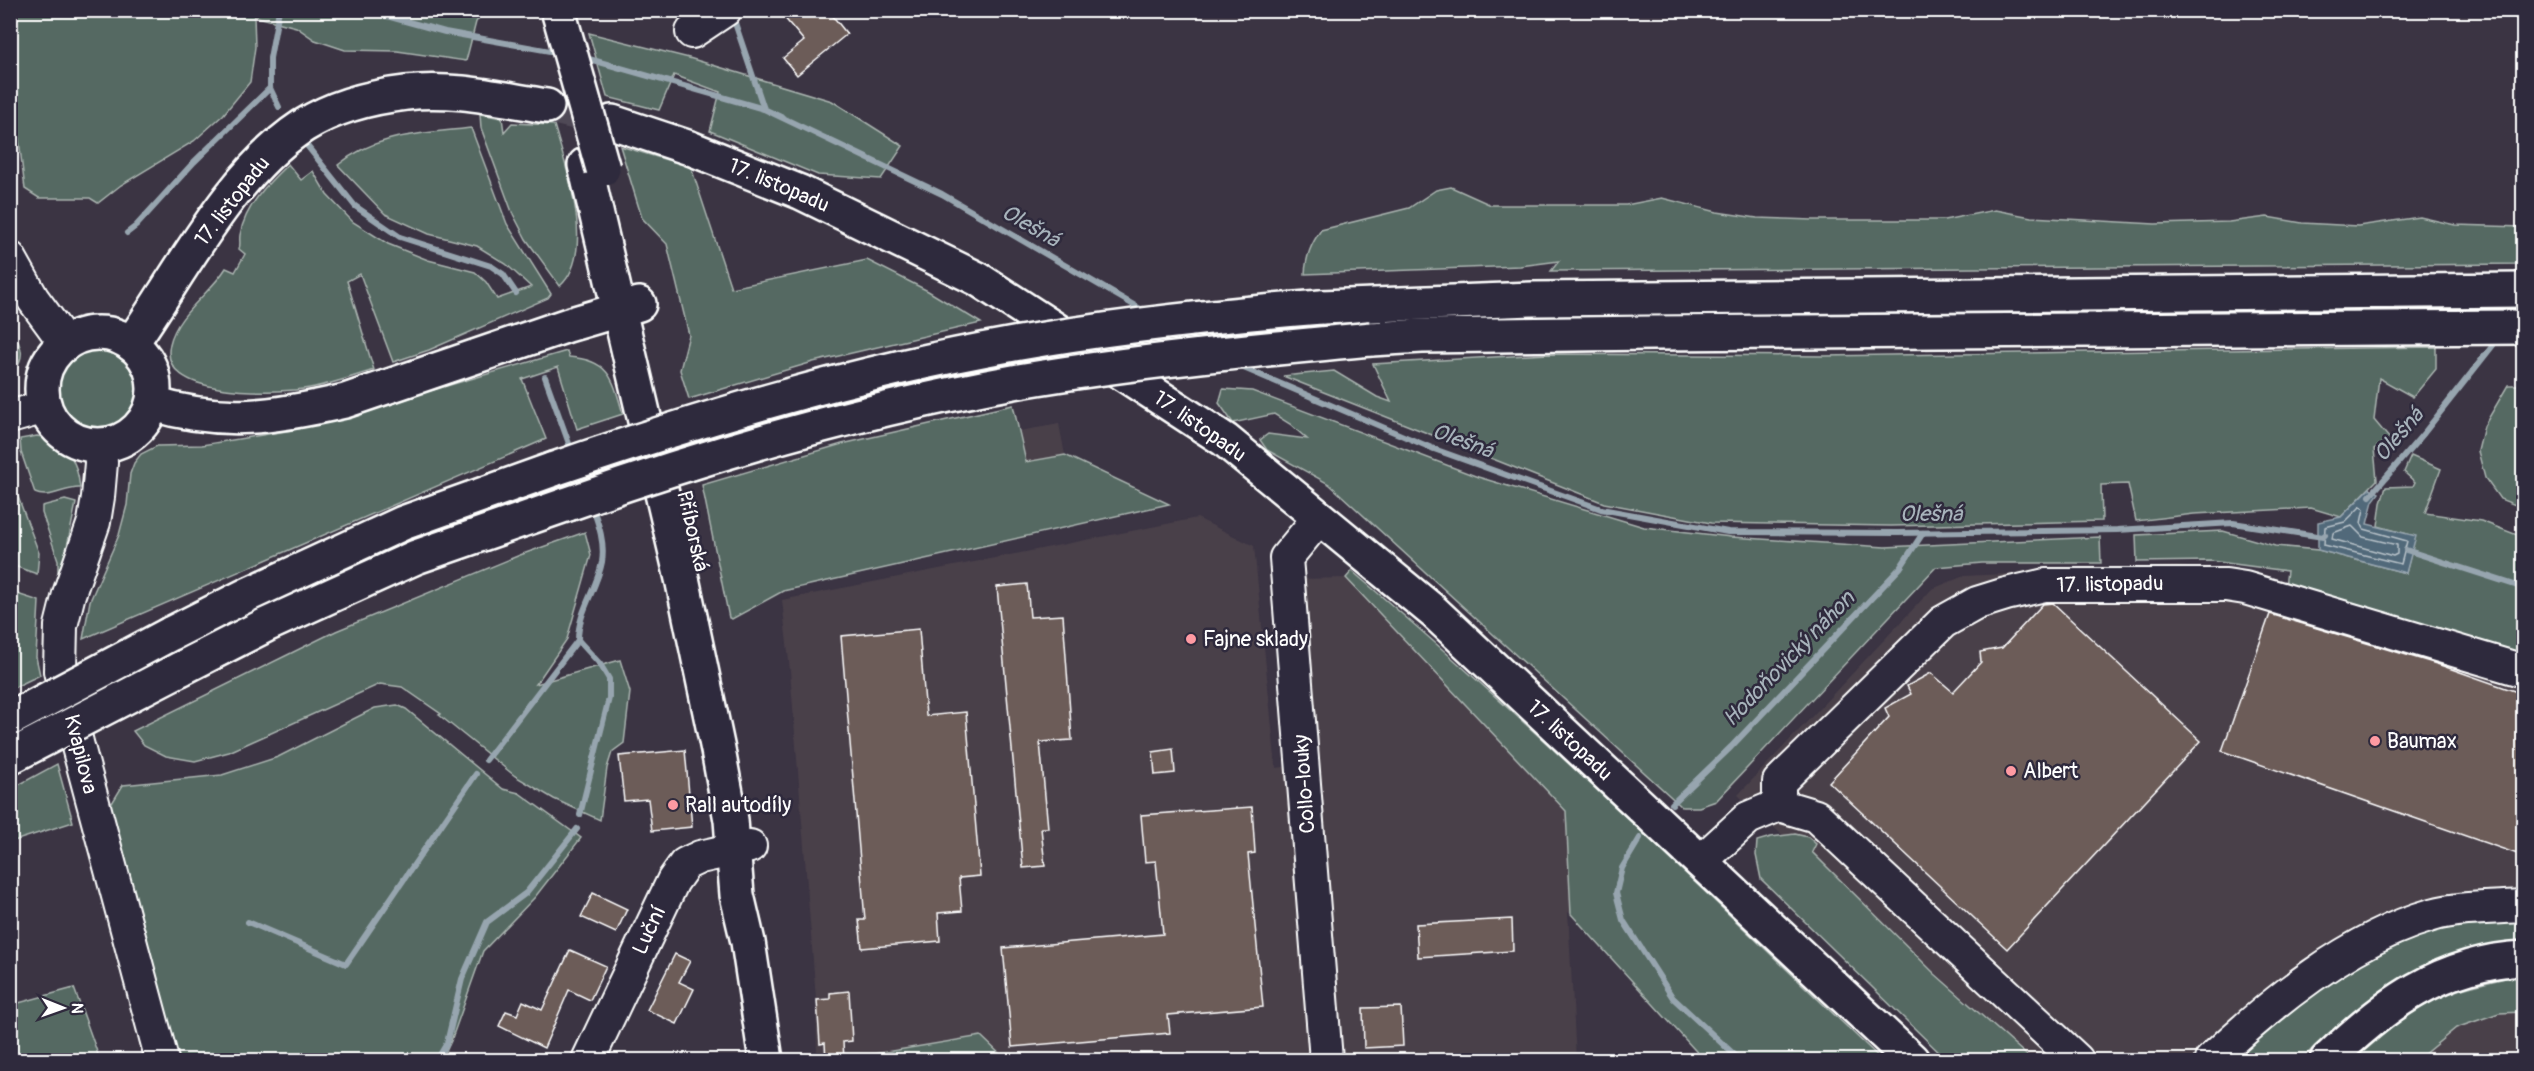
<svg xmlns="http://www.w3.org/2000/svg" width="2534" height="1071" viewBox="0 0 2534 1071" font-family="Pangolin,sans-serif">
  <rect width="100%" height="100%" fill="#3b3443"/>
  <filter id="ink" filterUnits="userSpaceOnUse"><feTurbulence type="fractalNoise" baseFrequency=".0167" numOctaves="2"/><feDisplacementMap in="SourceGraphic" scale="12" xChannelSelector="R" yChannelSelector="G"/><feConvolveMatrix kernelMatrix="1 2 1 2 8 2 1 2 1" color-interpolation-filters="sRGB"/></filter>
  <g filter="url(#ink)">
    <g fill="#4a404a">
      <path d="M1059 424 1065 455 1026 462 1020 431Z"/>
      <path d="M1197 518 1254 546 1276 768 1309 764 1300 579 1346 578 1566 811 1571 914 1568 912 1576 1060H817L816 998 790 670 782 600Z"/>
      <path d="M2176 566 2233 570 2523 657V1060H2032L1738 795 1932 589 1964 576Z"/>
    </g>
    <g fill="#556962" stroke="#aab4b0" stroke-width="1.5">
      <path d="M10 11 11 10 484 11 476 22 466 61 397 51 345 50 315 40 296 27 254 16 255 47 250 82 223 115 194 141 121 185 98 203 90 198H39L25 189 18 132 11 127Z"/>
      <path d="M589 33 689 58 832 101 903 146 881 179 818 175 710 131 720 92 674 75 659 110 607 97Z"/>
      <path d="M480 114 502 118 504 132 512 123 554 125C566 167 597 253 560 286L526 239 512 212 481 128Z"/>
      <path d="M471 128 507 224 551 294 548 298 429 350 393 362 360 274 347 281 374 370C351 377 327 386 303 389 272 393 157 398 170 344 177 313 210 294 226 268L235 272 245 254 239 249C241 243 239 241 240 235 245 206 268 183 288 164L301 180 313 171 327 195 353 222 388 244 428 260 475 272 486 282 497 299 531 287 506 264 477 246 429 234 385 214 338 165C377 133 423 134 471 128Z"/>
      <path d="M620 146 691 167 731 288 867 260 928 291 981 323 813 362 689 399 680 370 689 335 667 244 642 218Z"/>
      <path d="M1451 187 1491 205H1626L1662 198 1717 212 1757 218 1813 220H1944L1995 210 2031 217 2155 224 2229 222 2267 217 2302 223 2358 226 2420 217 2455 225 2523 227V264L1551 271 1559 261 1520 266 1305 274C1306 256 1311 244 1321 230L1409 208 1436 190Z"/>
      <path d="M10 328C25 350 25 356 11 379Z"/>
      <path d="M2436 347V369L2413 397 2379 378 2374 420 2390 439 2374 449 2377 480 2341 517 2311 508 2194 514 2136 521 2128 484 2101 485 2102 521 1891 526 1711 523 1604 503 1283 376 1334 371 1377 397 1391 402 1373 364 1548 354 1824 356Z"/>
      <circle cx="101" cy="390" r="43"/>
      <path d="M567 351 569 357C610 360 613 379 623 414L577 429 558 367 522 379 546 439 83 639 90 601 119 535 127 505 130 474 134 463 141 454 157 446 202 445 299 429Z"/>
      <path d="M2508 385H2523V508L2500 499 2485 478 2478 451 2484 426Z"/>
      <path d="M1223 389 1252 391 1478 477 1644 527 1731 537 1885 547 2100 537 2101 563H1982L1936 567 1716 801 1699 807H1682L1329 484 1267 450 1260 440 1268 434 1307 439 1290 424 1274 414 1233 423 1219 403Z"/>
      <path d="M1013 405 1026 462 1065 455 1169 504 783 591 732 619 729 618 702 485 842 444Z"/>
      <path d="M37 436C67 441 77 459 80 488 65 487 49 500 35 493L21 452 20 439Z"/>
      <path d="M2411 456 2441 469 2425 513 2481 521 2517 535 2523 533V657L2285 586 2287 571 2211 561 2137 562 2136 535 2223 531 2275 546 2318 550 2406 573 2415 536 2378 526 2381 503 2386 487 2413 486 2415 482 2404 472Z"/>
      <path d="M11 478 39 553 37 574 11 565Z"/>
      <path d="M65 500 76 503 63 566 58 573V560L42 513V506Z"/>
      <path d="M585 532 591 555 567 639 536 684 620 660 630 692 624 743 612 752 607 768 600 820 554 799 515 776 439 715 441 714 402 687 380 684 229 752 195 761 166 756 144 745 133 731 336 631 520 555Z"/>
      <path d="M1352 571C1536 727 1708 895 1882 1060H1704L1571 914 1566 811 1346 578Z"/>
      <path d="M11 592 39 601 36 657 40 675 11 689Z"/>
      <path d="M397 705 406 709 503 789 519 793 581 838 535 897 483 951 451 1041 442 1060H175L109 808 123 785 222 775 278 757 375 708Z"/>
      <path d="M57 764 73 822 11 842V789Z"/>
      <path d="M1795 834 1808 837 1816 844 1812 852 1935 974 2032 1060H1947L1761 879 1756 855 1757 841 1771 837Z"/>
      <path d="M2523 916V941C2434 948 2362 998 2301 1060H2226L2357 961 2423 933 2454 923Z"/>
      <path d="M2505 978H2523V1012L2499 1013 2456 1028 2417 1060H2354C2386 1032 2417 1003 2459 990 2474 985 2490 982 2505 978Z"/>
      <path d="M74 988 100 1060H11V1005Z"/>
      <path d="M981 1036 1006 1060H838Z"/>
    </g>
    <path fill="#51697a" stroke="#97a5af" stroke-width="1.5" d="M2370 488 2379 493 2373 501 2367 524 2416 536 2406 573 2318 550V522L2341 517Z"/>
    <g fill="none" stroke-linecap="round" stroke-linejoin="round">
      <g stroke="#b9c3ca" stroke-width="1.5">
        <path d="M2361 506 2364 509 2361 523 2364 529 2407 541 2401 564 2324 545 2325 527 2345 522Z"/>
        <path d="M2352 526 2363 537 2397 545V554L2393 556 2332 539 2333 533Z"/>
      </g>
      <g stroke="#97a5af" stroke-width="6">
        <path d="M365 10 445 32 561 53"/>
        <path d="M733 17 764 109"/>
        <path d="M582 57 764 109 942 194 1144 311"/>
        <path d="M279 107 270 88V58L279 10"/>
        <path d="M308 147 355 206 400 237 491 266 503 274 516 293"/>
        <path d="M127 233 136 226 194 162 270 88"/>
        <path d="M1239 366 1434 449 1601 509 1728 532 1897 533 2117 530 2233 523 2323 537 2325 535"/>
        <path d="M545 377 572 452"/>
        <path d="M2370 496 2424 433 2498 339"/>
        <path d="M2406 550 2524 588"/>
        <path d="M486 760 578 640"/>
        <path d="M1672 804 1731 747 1900 568 1923 533"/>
        <path d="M580 815 609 698V679L600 664 578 640C578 611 597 589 602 562 605 543 599 525 592 506"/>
        <path d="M1640 838 1622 868 1616 893 1623 920 1673 998 1740 1060"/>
        <path d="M248 922 346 964 476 774"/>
        <path d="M437 1060 447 1043 462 979 487 922 526 893 577 829"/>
      </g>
    </g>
    <g fill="#6c5b59" stroke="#fff" stroke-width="1.5">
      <path d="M778 10H828L847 34 797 75 783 58 804 41Z"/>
      <path d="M1027 584 1030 617 1063 615 1072 740 1040 742 1048 828H1041L1045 866 1023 868 997 587Z"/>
      <path d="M2053 603 2201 741 2007 949 1829 782 1889 717 1885 708 1911 694 1907 686 1931 673 1953 692 1981 662 1980 652 2002 648 2043 604Z"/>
      <path d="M2270 614 2440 665 2523 694V856L2222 751Z"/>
      <path d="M919 629 926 716 966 712 980 876 959 878 962 911 938 913 940 941 862 948 859 920H865L841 636Z"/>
      <path d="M1173 749 1175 773 1155 775 1153 752Z"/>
      <path d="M685 750 692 827 652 831 648 799 624 801 619 756Z"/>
      <path d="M1252 807 1255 853 1248 854 1263 1007 1168 1015 1170 1033 1012 1047 1003 948 1163 934 1156 861 1145 862 1141 815Z"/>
      <path d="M593 893 627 909 616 933 581 917Z"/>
      <path d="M1512 919 1513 951 1418 957 1416 924Z"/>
      <path d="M570 950 606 966 590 1000 569 990 544 1048 499 1026 506 1011 517 1015 523 1001 542 1010Z"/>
      <path d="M675 954 690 961 679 982 694 989 677 1024 647 1010Z"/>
      <path d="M849 991 852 1041 843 1042 844 1060H826L825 1043 820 1044 817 1000 830 999V993Z"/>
      <path d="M1401 1007 1403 1046 1364 1048 1363 1008Z"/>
    </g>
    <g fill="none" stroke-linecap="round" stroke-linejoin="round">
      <path stroke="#4f4856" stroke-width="33" stroke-dasharray="33 16" stroke-linecap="butt" d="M547 106 612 122"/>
      <g stroke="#fff" stroke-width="36">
        <g id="minor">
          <path d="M692 32 725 10"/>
          <path d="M10 258 33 299 66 344"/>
          <path d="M10 417 45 407"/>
          <path d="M100 446 101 463 98 497 94 522 69 594 61 626 60 671 77 743 162 1060"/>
          <path d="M1318 519 1286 558 1326 1060"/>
          <path d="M1779 805V782L1943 622 1977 603 2006 594 2045 585H2226L2245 588 2524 671"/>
          <path d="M1700 862 1748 818 1779 805 1816 816 2077 1060"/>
          <path d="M588 1060 673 881 685 864 700 857 750 846"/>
          <path d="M2211 1060C2271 1003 2350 938 2432 915 2461 907 2494 908 2524 906"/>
        </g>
      </g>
      <g stroke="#fff" stroke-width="38">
        <g id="major">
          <path d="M612 122 690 148 800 192 978 279 1225 440 1434 612 1912 1060"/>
          <path d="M585 165 683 583 718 750 731 820 737 895 748 942 766 1060"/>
          <circle cx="98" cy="389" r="56"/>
          <path d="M131 344C181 273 230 174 303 126 333 107 371 97 406 93 453 87 501 99 547 106"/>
          <path d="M153 404C223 425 275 417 345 401L568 325 639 304"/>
          <path d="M2327 1060C2384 1005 2441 962 2524 958"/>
        </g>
      </g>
      <g stroke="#fff" stroke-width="38">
        <g id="highway">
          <path d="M1321 307 1533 299 2524 290"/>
          <path d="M1371 339 1422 336 1653 333 2524 327"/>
          <path d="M170 634 249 594 403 523 554 469"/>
          <path d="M180 669 266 625 416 557 568 504"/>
        </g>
      </g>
      <use href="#minor" stroke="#2f2a3d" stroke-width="32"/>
      <use href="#major" stroke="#2f2a3d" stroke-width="33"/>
      <use href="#highway" stroke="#2f2a3d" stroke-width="33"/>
      <g stroke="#fff" stroke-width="38" stroke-linecap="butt">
        <path id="major-bridge" d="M558 10 603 169"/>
      </g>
      <g stroke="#fff" stroke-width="38" stroke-linecap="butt">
        <g id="highway-bridge">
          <path d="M554 469C705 417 857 372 1014 344 1116 326 1218 315 1321 307"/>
          <path d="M568 504C715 452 865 409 1019 381 1136 361 1254 350 1371 339"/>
          <path d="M10 719 170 634"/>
          <path d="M10 757 180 669"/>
        </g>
      </g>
      <use href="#major-bridge" stroke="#2f2a3d" stroke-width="33"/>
      <use href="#highway-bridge" stroke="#2f2a3d" stroke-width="33"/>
    </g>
  </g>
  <g fill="#ff9aa2" stroke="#2f2a3d" stroke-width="2">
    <circle cx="1191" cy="639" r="6"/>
    <circle cx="2375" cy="741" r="6"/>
    <circle cx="2011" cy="771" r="6"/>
    <circle cx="673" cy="805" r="6"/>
  </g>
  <g text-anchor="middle" stroke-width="5" stroke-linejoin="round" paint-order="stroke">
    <g font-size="21" fill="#fff" stroke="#2f2a3d">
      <text transform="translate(779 185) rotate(23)" y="7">17. listopadu</text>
      <text transform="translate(232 201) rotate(-52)" y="7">17. listopadu</text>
      <text transform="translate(1200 426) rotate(35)" y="7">17. listopadu</text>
      <text transform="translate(693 531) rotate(77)" y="7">Příborská</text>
      <text transform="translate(2110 584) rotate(-1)" y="7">17. listopadu</text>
      <text transform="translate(1570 740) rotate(43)" y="7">17. listopadu</text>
      <text transform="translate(81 754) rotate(76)" y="7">Kvapilova</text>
      <text transform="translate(1304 784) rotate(-94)" y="7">Collo-louky</text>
      <text transform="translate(649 930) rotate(-65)" y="7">Luční</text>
    </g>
    <g font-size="21" fill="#fff" stroke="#2f2a3d" text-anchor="start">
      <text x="1203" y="646">Fajne sklady</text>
      <text x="2387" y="748">Baumax</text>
      <text x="2023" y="778">Albert</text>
      <text x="685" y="812">Rall autodíly</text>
    </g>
    <g font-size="22" font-style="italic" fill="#a8b4bc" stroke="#2f2a3d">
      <text transform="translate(1031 225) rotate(30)" y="8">Olešná</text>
      <text transform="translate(2398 434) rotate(-49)" y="8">Olešná</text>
      <text transform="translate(1463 440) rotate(20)" y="8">Olešná</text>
      <text x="1931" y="521">Olešná</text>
      <text transform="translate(1788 658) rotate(-46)" y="8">Hodoňovický náhon</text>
    </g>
  </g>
  <rect width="2534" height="1071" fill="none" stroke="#2f2a3d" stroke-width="36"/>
  <rect x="18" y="18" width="2498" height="1035" fill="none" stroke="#fff" stroke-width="2" filter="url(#ink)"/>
  <g transform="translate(63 1008) rotate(91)" stroke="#2f2a3d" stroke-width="4.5" paint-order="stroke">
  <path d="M0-4.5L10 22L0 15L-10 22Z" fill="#ffffff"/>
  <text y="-9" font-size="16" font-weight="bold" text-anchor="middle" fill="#ffffff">N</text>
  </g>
</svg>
